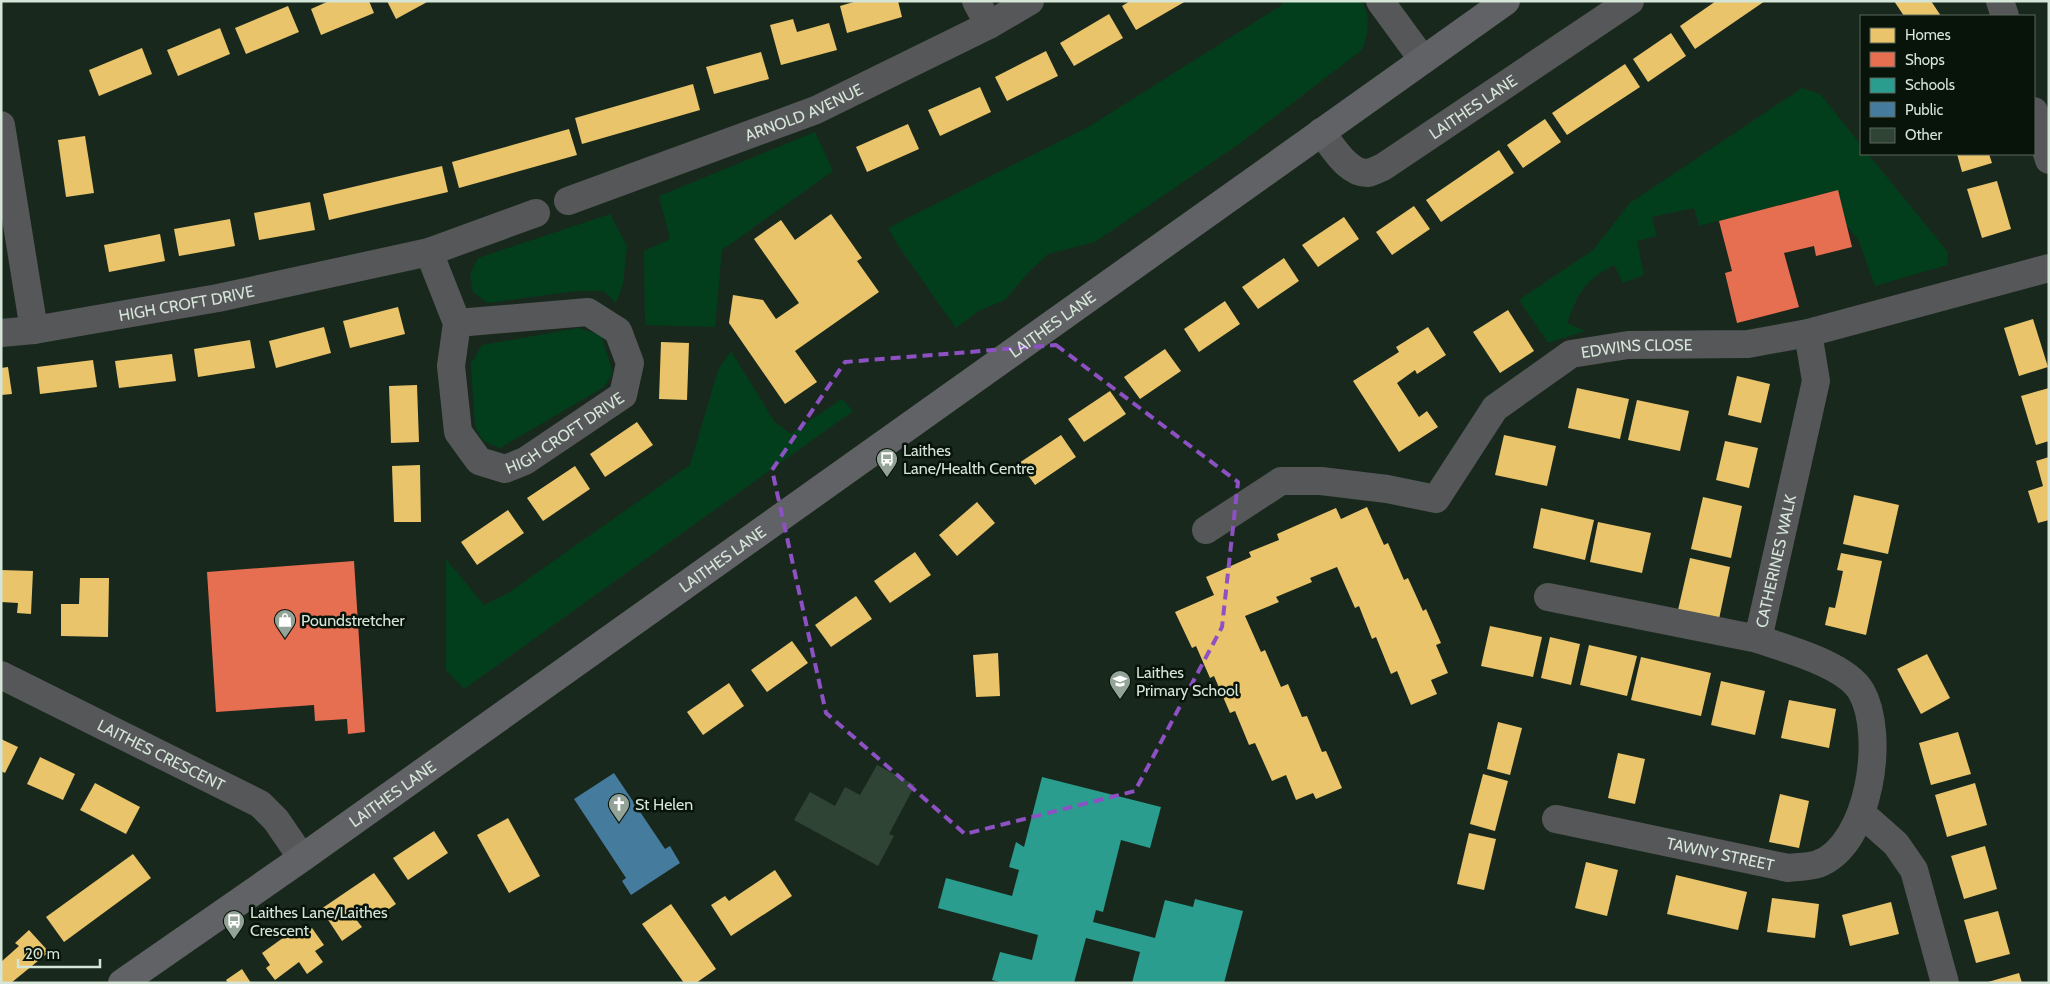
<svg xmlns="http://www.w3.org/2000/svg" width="2050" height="984" viewBox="0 0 2050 984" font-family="Cabin,sans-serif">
  <rect width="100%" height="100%" fill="#19281d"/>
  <g fill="#033e1c">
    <path d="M1282 1H1361C1372 17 1368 33 1362 50L1239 144 1095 242 1048 254 1026 275 1005 300 978 311 956 328 899 247 888 228 1090 126 1282 5Z"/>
    <path d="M1802 88 1820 94 1861 145V154H1868L1948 252 1947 265 1875 286 1859 241 1847 226 1837 190 1699 226 1694 208 1652 217 1657 236 1637 241 1644 275 1623 283 1614 265C1584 281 1579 292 1567 323L1585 331 1548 343 1519 300 1593 250 1630 203Z"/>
    <path d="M815 132 833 171 722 250 715 327 645 325 644 251 670 239 659 196Z"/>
    <path d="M610 214 627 246 623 284 616 303 603 291H577L487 303 473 292 470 274 478 258Z"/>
    <path d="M578 328 601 335 613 373 604 387 500 448 483 441 475 427 471 363 482 345Z"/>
    <path d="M731 351 774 421 790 434 842 399 853 411 464 689 446 670V559L484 605 508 593 690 465 718 370Z"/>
  </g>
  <g fill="#e9c46a">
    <path d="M329 1H369L374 13 321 35 311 9Z"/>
    <path d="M387 1H429L396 19Z"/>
    <path d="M857 1H898L902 17 847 33 840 6Z"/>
    <path d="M1130 1H1186L1136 30 1122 6Z"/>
    <path d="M1716 1H1765L1695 49 1680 26Z"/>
    <path d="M1894 1H1931L1941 16H1904Z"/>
    <path d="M288 6 299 32 246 54 235 28Z"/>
    <path d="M1109 14 1123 38 1074 66 1060 43Z"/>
    <path d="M793 19 797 32 829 23 837 50 781 65 770 25Z"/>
    <path d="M220 28 230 54 178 76 167 50Z"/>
    <path d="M1671 33 1686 56 1648 82 1633 59Z"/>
    <path d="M142 48 152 74 99 96 89 70Z"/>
    <path d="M1046 51 1058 76 1007 101 995 77Z"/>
    <path d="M761 52 769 79 714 94 706 67Z"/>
    <path d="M1625 64 1640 87 1567 135 1552 113Z"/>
    <path d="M693 84 700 110 582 144 575 118Z"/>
    <path d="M980 87 991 112 940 136 928 110Z"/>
    <path d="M1545 119 1561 142 1523 168 1507 145Z"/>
    <path d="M908 124 919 149 867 172 856 147Z"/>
    <path d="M569 129 577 155 459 188 452 162Z"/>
    <path d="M85 136 94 193 66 197 58 140Z"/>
    <path d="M1499 150 1514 173 1441 222 1426 200Z"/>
    <path d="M1957 154H1989L1992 163 1962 172Z"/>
    <path d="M442 166 448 192 329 220 323 194Z"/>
    <path d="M1997 181 2011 229 1982 238 1967 189Z"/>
    <path d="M310 202 315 230 259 240 254 213Z"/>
    <path d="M1414 206 1430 229 1392 255 1376 232Z"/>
    <path d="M831 214 862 258 857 261 879 292 795 351 817 382 785 404 729 323 733 295 763 300 776 319 799 303 754 239 781 220 795 240Z"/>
    <path d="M1344 217 1359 239 1318 267 1302 245Z"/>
    <path d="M230 219 235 246 179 256 174 229Z"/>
    <path d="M160 234 165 261 109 272 104 245Z"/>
    <path d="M1284 258 1299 281 1258 309 1242 287Z"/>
    <path d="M1225 301 1240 324 1199 352 1184 329Z"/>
    <path d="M398 307 405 334 350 348 343 321Z"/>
    <path d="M1508 310 1534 351 1500 373 1473 332Z"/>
    <path d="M2033 319 2048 367 2019 376 2004 328Z"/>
    <path d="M324 327 331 353 276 368 269 341Z"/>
    <path d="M1428 327 1446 355 1417 374 1415 370 1397 383 1419 417 1427 411 1438 427 1399 452 1353 381 1399 352 1396 347Z"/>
    <path d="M250 340 255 368 198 377 194 349Z"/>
    <path d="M661 342 689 343 687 400 659 399Z"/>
    <path d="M1165 349 1181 371 1140 399 1124 377Z"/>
    <path d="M172 354 176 381 119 388 115 361Z"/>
    <path d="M93 360 97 387 40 394 37 367Z"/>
    <path d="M8 367 12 394 1 395V368Z"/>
    <path d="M1737 376 1770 384 1761 423 1728 415Z"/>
    <path d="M417 385 419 442 391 443 389 386Z"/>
    <path d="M1577 388 1629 399 1620 439 1568 428Z"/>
    <path d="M2049 388V441L2036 445 2021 396Z"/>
    <path d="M1110 391 1126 414 1084 442 1068 419Z"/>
    <path d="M1637 400 1689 411 1680 451 1628 440Z"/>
    <path d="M637 422 653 445 605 477 590 454Z"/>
    <path d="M1061 435 1076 457 1035 485 1019 463Z"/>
    <path d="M1504 435 1556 446 1547 486 1495 475Z"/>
    <path d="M1725 441 1758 448 1749 488 1716 480Z"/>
    <path d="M2049 457V520L2038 523 2028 491 2043 486 2036 461Z"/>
    <path d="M420 465 421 522H394L392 466Z"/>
    <path d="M575 466 590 489 543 521 527 498Z"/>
    <path d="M1854 495 1899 505 1888 554 1843 544Z"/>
    <path d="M1703 497 1742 506 1731 558 1691 549Z"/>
    <path d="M977 502 995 523 957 556 939 535Z"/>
    <path d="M1367 507 1384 545 1388 543 1404 580 1408 578 1423 611 1426 609 1441 643 1436 645 1448 673 1431 680 1437 694 1411 705 1397 671 1391 674 1376 637 1372 639 1359 606 1355 608 1337 567 1310 578 1312 582 1276 597 1279 602 1245 616 1261 652 1265 650 1281 687 1288 684 1302 717 1307 716 1322 752 1326 751 1342 788 1316 799 1313 793 1296 800 1286 775 1272 781 1255 743 1249 745 1235 711 1230 713 1214 676 1210 678 1196 646 1192 648 1175 612 1214 595 1206 577 1251 557 1249 552 1279 540 1277 534 1336 508 1341 519Z"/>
    <path d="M1541 508 1594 520 1585 560 1533 548Z"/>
    <path d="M508 510 524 533 477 565 461 542Z"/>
    <path d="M1598 522 1651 533 1642 573 1590 562Z"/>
    <path d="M915 552 931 575 890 603 874 581Z"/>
    <path d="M1841 553 1882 561 1866 635 1825 625 1829 607 1835 608 1839 590 1843 571 1837 570Z"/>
    <path d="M1690 558 1730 567 1719 619 1678 610Z"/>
    <path d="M1 570 33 571 31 614 17 613 18 603 1 602Z"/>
    <path d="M80 578H109L108 637 61 636V604H79Z"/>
    <path d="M856 596 872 619 831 647 815 625Z"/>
    <path d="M1490 626 1542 637 1533 677 1481 666Z"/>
    <path d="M1550 637 1580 644 1571 685 1541 678Z"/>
    <path d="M792 641 808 663 767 692 751 670Z"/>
    <path d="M1589 645 1637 656 1627 696 1580 685Z"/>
    <path d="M998 653 1000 696 976 697 973 655Z"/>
    <path d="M1927 654 1950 698 1921 714 1897 669Z"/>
    <path d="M1641 657 1711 673 1701 716 1631 700Z"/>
    <path d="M1721 681 1765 691 1755 735 1711 725Z"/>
    <path d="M729 683 744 706 703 735 687 712Z"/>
    <path d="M1789 700 1836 709 1829 748 1781 738Z"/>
    <path d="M1498 722 1522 728 1510 775 1487 769Z"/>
    <path d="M1958 732 1971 774 1931 785 1919 743Z"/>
    <path d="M1 739 18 747 5 773 1 771Z"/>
    <path d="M1618 753 1645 759 1635 804 1608 798Z"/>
    <path d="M40 757 75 774 63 800 27 784Z"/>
    <path d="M1483 774 1508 781 1495 831 1470 824Z"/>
    <path d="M95 783 140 807 126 834 80 810Z"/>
    <path d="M1975 783 1987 825 1947 837 1935 795Z"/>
    <path d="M1780 794 1809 801 1799 848 1769 842Z"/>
    <path d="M508 818 540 876 509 893 477 835Z"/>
    <path d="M434 831 448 853 408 880 393 858Z"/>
    <path d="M1469 833 1496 839 1484 890 1457 884Z"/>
    <path d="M1985 846 1997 889 1964 899 1951 856Z"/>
    <path d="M133 854 151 878 64 942 46 917Z"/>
    <path d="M1586 862 1618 870 1607 916 1575 908Z"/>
    <path d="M775 870 792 896 731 936 711 905 725 896 729 901Z"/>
    <path d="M374 873 396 904 376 918 369 908 355 918 362 927 342 941 321 909Z"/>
    <path d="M1676 875 1747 892 1738 930 1667 914Z"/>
    <path d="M1772 898 1819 904 1815 938 1767 932Z"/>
    <path d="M1891 902 1899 934 1850 946 1842 915Z"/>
    <path d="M671 904 716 969 696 983H684L642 924Z"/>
    <path d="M1998 911 2010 954 1976 963 1964 920Z"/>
    <path d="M312 928 324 945 315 951 323 962 307 974 299 962 275 980 266 968 270 965 262 953 294 930 300 937Z"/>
    <path d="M29 930 49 952 11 983H1V962L19 946 15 943Z"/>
    <path d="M242 969 251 983H228L226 980Z"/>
    <path d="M2019 973 2022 983H1988V982Z"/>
  </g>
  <g fill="#e76f51">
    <path d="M1838 190 1852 247 1816 256 1814 246 1784 253 1799 307 1737 323 1725 273 1732 271 1719 221Z"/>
    <path d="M354 561 365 732 348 734 347 719 315 721 314 705 216 712 207 572Z"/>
  </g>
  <path fill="#2a9d8f" d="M1042 777 1161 807 1150 848 1121 840 1103 912 1096 910 1093 922 1155 938 1165 900 1193 907 1195 899 1243 911 1224 983H1132L1140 952 1086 938 1074 983H1003L992 980 1000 952 1032 960 1038 935 938 908 946 878 1012 896 1019 870 1009 867 1016 842 1024 847Z"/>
  <path fill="#457b9d" d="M614 773 665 849 670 846 680 863 631 895 622 881 626 878 574 799Z"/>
  <path fill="#304436" d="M877 765 915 785 889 834 894 836 878 866 794 820 810 792 835 806 845 787 860 795Z"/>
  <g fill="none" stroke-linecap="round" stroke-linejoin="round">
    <g stroke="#565759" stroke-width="28">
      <path d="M976 1 989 25"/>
      <path d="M1380 1 1423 60"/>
      <path d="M2000 1 2005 16"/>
      <path d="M2034 111 2049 160"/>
      <path d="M1 125 34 330"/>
      <path id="s1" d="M1321 132C1332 145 1347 174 1368 173 1372 172 1378 169 1383 167L1630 1"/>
      <path id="s2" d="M568 201 816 110 989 25 1030 1"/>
      <path id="s3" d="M429 252 457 323 451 366 458 432 479 461 505 469 525 461 623 395 630 363 618 331 588 312 457 323"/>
      <path id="s4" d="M1 333 34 330 218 298 429 252 536 213"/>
      <path id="s5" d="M1206 530 1281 481H1321L1387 489 1436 499 1495 408 1571 354 1628 345 1748 344 1808 333 2049 268"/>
      <path id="s6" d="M1548 597 1758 639 1816 381 1808 333"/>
      <path id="s7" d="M1 675 260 804 276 820 302 858"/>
      <path d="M1861 813 1896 844 1914 870 1945 983"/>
      <path id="s8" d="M1556 819 1788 868C1797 867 1809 867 1818 864 1870 845 1886 734 1861 691 1845 664 1786 649 1758 639"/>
    </g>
    <path stroke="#616265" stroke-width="28" id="s9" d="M122 983 302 858 1506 1"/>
  </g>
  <path fill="none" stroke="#8d51c4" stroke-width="4" stroke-dasharray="10 6" stroke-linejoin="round" d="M1056 345 1238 482 1222 627 1135 791 965 834 826 713 772 470 845 362Z"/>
  <defs>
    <g id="bus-pin" transform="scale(1.125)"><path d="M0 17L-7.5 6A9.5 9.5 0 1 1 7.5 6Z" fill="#93a397" stroke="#08130a"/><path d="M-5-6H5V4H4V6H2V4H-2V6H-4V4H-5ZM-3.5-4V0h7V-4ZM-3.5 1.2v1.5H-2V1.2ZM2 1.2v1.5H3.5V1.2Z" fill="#fff"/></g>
    <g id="shop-pin" transform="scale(1.125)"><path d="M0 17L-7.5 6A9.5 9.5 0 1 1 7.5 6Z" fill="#93a397" stroke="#08130a"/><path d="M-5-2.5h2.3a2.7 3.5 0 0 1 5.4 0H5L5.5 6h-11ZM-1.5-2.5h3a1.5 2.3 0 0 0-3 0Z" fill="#fff"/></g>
    <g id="school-pin" transform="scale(1.125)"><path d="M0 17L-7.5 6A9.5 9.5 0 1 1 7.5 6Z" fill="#93a397" stroke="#08130a"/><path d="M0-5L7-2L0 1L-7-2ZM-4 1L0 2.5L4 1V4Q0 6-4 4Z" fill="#fff"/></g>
    <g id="church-pin" transform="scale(1.125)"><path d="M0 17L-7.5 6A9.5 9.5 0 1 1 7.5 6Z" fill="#93a397" stroke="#08130a"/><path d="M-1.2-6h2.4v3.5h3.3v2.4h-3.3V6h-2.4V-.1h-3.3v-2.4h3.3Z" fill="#fff"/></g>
  </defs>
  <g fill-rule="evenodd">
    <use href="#bus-pin" x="887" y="459"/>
    <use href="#shop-pin" x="285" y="620"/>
    <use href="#school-pin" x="1120" y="681"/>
    <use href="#church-pin" x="619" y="804"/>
    <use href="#bus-pin" x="234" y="921"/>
  </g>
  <g text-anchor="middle" stroke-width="5" stroke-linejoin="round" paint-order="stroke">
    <g font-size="16" fill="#d5e5d8" stroke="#08130a">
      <text dy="6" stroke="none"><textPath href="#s1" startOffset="189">LAITHES LANE</textPath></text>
      <text dy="6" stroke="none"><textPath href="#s2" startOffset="252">ARNOLD AVENUE</textPath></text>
      <text dy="6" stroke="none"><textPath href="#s4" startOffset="188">HIGH CROFT DRIVE</textPath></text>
      <text dy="6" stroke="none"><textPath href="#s9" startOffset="1140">LAITHES LANE</textPath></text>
      <text dy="6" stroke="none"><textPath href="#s5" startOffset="514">EDWINS CLOSE</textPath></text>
      <text dy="6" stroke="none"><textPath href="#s3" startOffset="319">HIGH CROFT DRIVE</textPath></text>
      <text dy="6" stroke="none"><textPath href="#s9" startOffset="735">LAITHES LANE</textPath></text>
      <text dy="6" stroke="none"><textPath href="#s6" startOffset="294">CATHERINES WALK</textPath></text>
      <text dy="6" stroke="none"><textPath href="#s7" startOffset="179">LAITHES CRESCENT</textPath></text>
      <text dy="6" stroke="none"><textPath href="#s9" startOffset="330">LAITHES LANE</textPath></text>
      <text dy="6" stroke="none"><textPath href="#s8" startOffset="168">TAWNY STREET</textPath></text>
    </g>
    <g font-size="16" fill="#d5e5d8" stroke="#08130a" text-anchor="start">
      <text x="903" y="456">Laithes<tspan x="903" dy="18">Lane/Health Centre</tspan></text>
      <text x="301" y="626">Poundstretcher</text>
      <text x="1136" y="678">Laithes<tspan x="1136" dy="18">Primary School</tspan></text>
      <text x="635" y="810">St Helen</text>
      <text x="250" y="918">Laithes Lane/Laithes<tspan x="250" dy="18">Crescent</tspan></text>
    </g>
  </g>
  <rect width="2050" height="984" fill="none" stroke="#d5e5d8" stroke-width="5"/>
  <rect x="1860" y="15" width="175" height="140" fill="#08130a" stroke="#5a675c"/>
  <rect x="1870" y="28" width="25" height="15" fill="#e9c46a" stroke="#5a675c"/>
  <text x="1905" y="40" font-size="15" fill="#d5e5d8">Homes</text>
  <rect x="1870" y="52" width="25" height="15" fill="#e76f51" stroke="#5a675c"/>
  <text x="1905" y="65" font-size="15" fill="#d5e5d8">Shops</text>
  <rect x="1870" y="78" width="25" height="15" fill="#2a9d8f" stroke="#5a675c"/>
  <text x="1905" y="90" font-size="15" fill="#d5e5d8">Schools</text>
  <rect x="1870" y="102" width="25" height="15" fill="#457b9d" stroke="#5a675c"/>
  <text x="1905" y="115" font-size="15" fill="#d5e5d8">Public</text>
  <rect x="1870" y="128" width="25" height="15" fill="#304436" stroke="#5a675c"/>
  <text x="1905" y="140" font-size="15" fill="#d5e5d8">Other</text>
  <path d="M18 959v8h82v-8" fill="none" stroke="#d5e5d8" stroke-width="2.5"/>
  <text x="25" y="959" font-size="15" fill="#d5e5d8" stroke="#08130a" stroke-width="4" paint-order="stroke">20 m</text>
</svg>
